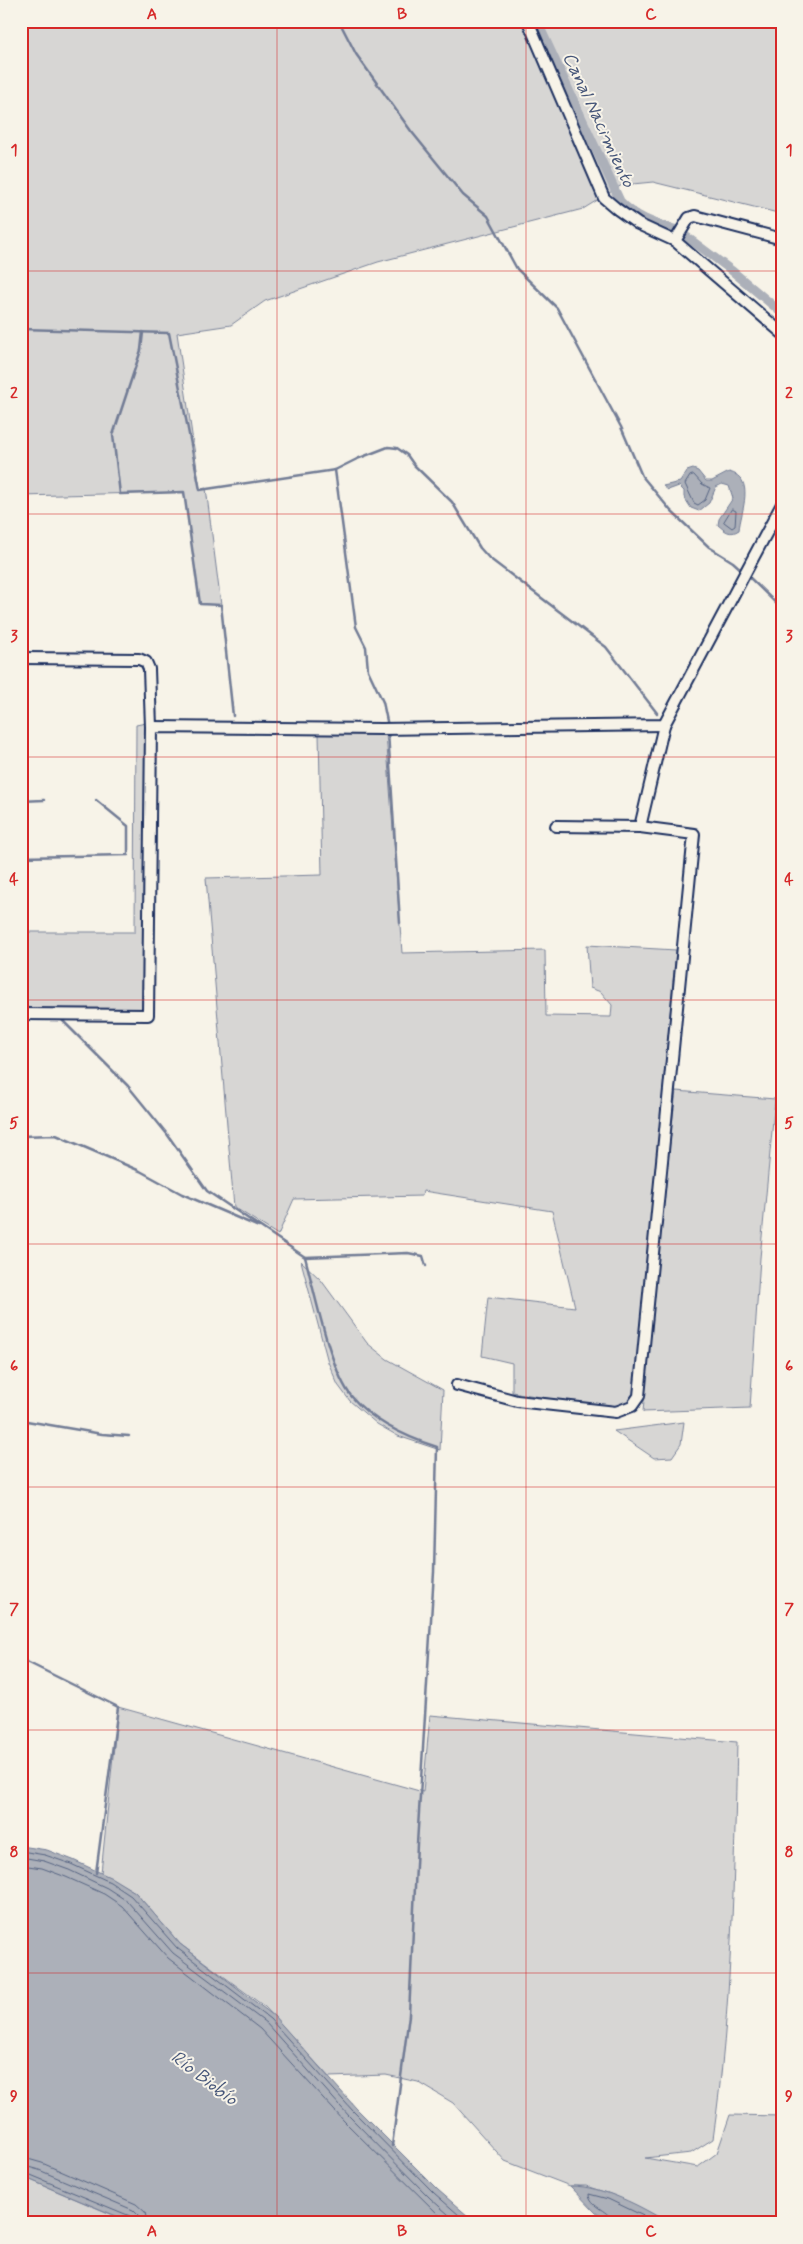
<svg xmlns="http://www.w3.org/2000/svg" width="803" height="2244" viewBox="0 0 803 2244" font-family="Mynerve,sans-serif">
  <rect width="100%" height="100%" fill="#f7f3e8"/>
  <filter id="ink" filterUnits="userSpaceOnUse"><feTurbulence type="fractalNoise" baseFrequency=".02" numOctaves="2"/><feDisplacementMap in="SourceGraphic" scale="10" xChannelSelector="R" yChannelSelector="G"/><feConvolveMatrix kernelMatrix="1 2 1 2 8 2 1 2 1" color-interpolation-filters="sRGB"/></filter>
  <g filter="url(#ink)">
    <g fill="#d7d6d4" stroke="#798299">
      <path d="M21 21H782V214L653 182 622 185 583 209 378 262 265 301 231 325 177 333 200 489 206 488 221 605 200 604 184 492 21 496Z"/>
      <path d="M146 723 142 1011 21 1009V932H135L136 725Z"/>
      <path d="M319 733H386L402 953 545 950 546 1016 611 1017 612 1005 601 992 590 988 587 945 676 950 635 1394 624 1406 609 1409 512 1392V1363L482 1356 488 1297 575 1307 552 1211 423 1191 422 1196 294 1199 278 1235 234 1207 206 878 322 875Z"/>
      <path d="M676 1091 775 1099 760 1258 750 1408 643 1412 656 1258Z"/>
      <path d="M301 1261 321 1280 367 1343 387 1359 443 1390 440 1450 398 1436 377 1424 350 1401 338 1385 328 1362Z"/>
      <path d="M684 1422 681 1444 672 1457 654 1458 614 1431Z"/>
      <path d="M118 1707 423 1792 430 1715 737 1742C734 1874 732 2008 713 2139L691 2153 645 2158 698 2167 717 2153 730 2115 782 2116V2223H669L610 2194 586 2186H570L505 2161 453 2103 418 2082 386 2075 329 2077 265 2007 180 1944 135 1892 101 1873Z"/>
      <path d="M21 2176 132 2223H21Z"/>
    </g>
    <g fill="#acb0b9" stroke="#727c95">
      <path d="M693 469 698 471 706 481H712L729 472C756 478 741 511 739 530 730 536 725 531 718 525L719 519 733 498 729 486 722 484 716 487 709 503 699 511 691 508 684 497V491L679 486 668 490 663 486 680 482 687 471Z"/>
      <path d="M21 1846 47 1850 73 1860 112 1878 135 1892 180 1944 274 2016 356 2108 438 2190 476 2223H133L21 2176Z"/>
      <path d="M570 2186C604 2186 640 2206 669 2223H611L596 2213Z"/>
    </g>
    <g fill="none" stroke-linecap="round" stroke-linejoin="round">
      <g stroke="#556382" stroke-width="1">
        <path d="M694 475 702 484 710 488 705 500 698 505 694 503 685 484 690 476Z"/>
        <path d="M732 509 736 511 735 526 732 528 724 522Z"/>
        <path d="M21 1851 45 1855 71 1864 110 1882 131 1896 177 1948 270 2019 353 2111 434 2193 468 2223"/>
        <path d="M21 1857 44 1861 69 1870 107 1888 127 1901 173 1953 266 2023 349 2116 430 2198 458 2223"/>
        <path d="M21 1865 42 1868 66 1877 104 1894 122 1906 168 1958 260 2029 344 2121 447 2223"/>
        <path d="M21 2157 42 2163 136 2204 145 2212 147 2223"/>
        <path d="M21 2165 39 2170 133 2210 138 2215 140 2223"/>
        <path d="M21 2171 130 2216 133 2223"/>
        <path d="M613 2223C611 2210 589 2208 589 2194L608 2199 658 2223"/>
      </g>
      <g stroke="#727c95" stroke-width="2.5">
        <path d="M339 21 356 54 411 131 463 195 488 216 517 269 557 308 621 427 642 476 671 511 709 547 733 562 743 571"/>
        <path d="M21 329 169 333 200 490 335 470 356 627 366 647 368 670 383 702 388 726"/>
        <path d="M143 332 141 350 113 435 120 494 184 492 200 604 221 605 233 716"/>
        <path d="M335 470 357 459 388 447 397 448 407 455 414 465 452 502 480 548 489 558 606 647 657 713"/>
        <path d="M747 575 782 609"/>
        <path d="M388 732 400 923"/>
        <path d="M21 801 44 800"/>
        <path d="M21 857 128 855V826L96 800"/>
        <path d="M60 1018 128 1086 167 1134 207 1191 305 1257C315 1293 330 1371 352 1397 373 1422 406 1437 437 1447L434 1572 417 1844 409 2015 392 2146"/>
        <path d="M21 1136 56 1135 140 1171 182 1194 259 1227"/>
        <path d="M305 1257 408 1253 423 1256 426 1266"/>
        <path d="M21 1420 102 1434 129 1436"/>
        <path d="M21 1659 118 1707 96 1873"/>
      </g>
      <g stroke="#acb0b9" stroke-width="9">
        <path d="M537 21 620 201C635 217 653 223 674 229"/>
        <path d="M687 237 731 270 782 313"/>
      </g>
      <g stroke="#1b2f5e" stroke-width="14">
        <g id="minor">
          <path d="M528 21 604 198 617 209 638 224 675 241 782 333"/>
          <path d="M675 241 689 218 695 216 782 239"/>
          <path d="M21 658 139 659 146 662 149 669 151 727"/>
          <path d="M556 826 640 827 664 725"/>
          <path d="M21 1014 148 1015 151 727 382 729 664 725 782 504"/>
          <path d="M457 1385 517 1401 616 1412 632 1406 639 1396 694 834 640 827"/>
        </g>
      </g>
      <use href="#minor" stroke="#f7f3e8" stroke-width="10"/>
    </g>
  </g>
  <path fill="none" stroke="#d62828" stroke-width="1" stroke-opacity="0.55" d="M277 21V2223M526 21V2223M21 271H782M21 514H782M21 757H782M21 1000H782M21 1244H782M21 1487H782M21 1730H782M21 1973H782"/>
  <g text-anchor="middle" stroke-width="4" stroke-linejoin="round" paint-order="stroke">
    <g font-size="19" font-style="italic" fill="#465679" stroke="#f7f3e8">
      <text transform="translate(600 119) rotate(65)" y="7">Canal Nacimiento</text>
      <text transform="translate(205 2077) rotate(37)" y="7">Río Biobío</text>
    </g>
  </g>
  <rect width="803" height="2244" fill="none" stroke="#f7f3e8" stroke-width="55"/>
  <rect x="28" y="28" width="748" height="2188" fill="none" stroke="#d62828" stroke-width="2"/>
  <g font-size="16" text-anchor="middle" font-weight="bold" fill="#d62828">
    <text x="152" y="19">A</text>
    <text x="402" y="19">B</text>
    <text x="651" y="19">C</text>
    <text x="14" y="155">1</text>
    <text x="789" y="155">1</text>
    <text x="14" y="398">2</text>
    <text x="789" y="398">2</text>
    <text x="14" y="641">3</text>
    <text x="789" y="641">3</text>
    <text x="14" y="884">4</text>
    <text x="789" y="884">4</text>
    <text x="14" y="1128">5</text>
    <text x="789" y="1128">5</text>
    <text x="14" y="1371">6</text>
    <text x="789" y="1371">6</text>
    <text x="14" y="1614">7</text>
    <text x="789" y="1614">7</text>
    <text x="14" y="1857">8</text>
    <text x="789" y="1857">8</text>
    <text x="14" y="2101">9</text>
    <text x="789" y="2101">9</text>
    <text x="152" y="2236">A</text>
    <text x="402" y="2236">B</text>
    <text x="651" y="2236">C</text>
  </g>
</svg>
